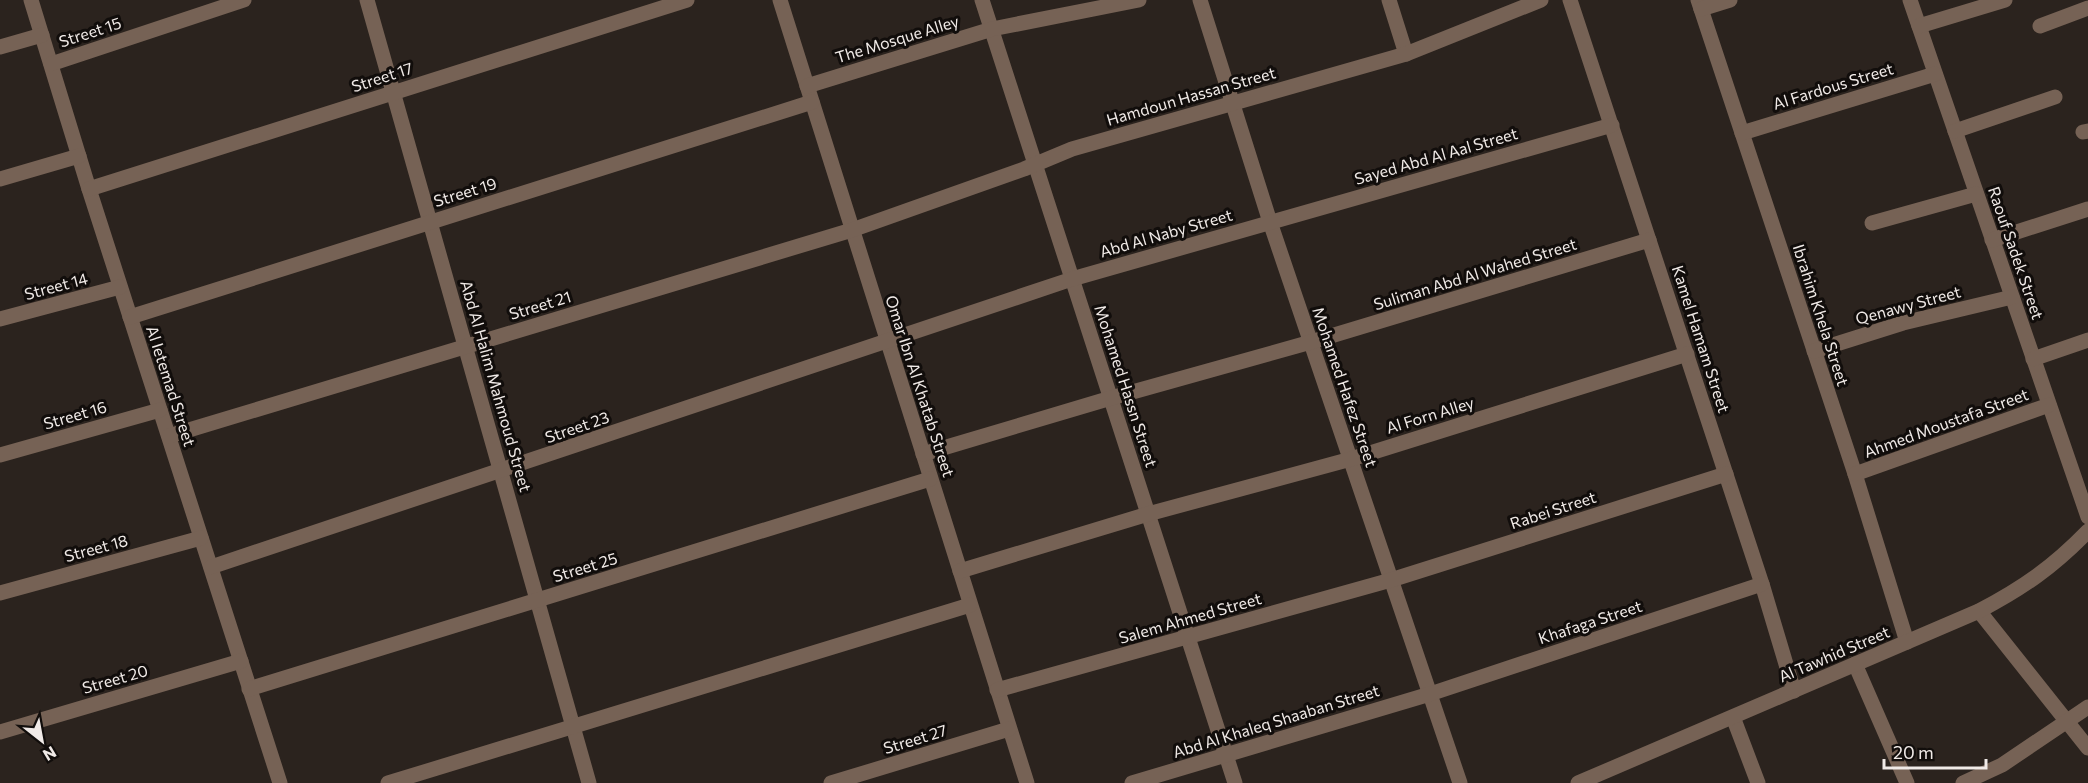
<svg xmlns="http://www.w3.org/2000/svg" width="2088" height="783" viewBox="0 0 2088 783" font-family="Commissioner,sans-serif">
  <rect width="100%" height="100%" fill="#2b231e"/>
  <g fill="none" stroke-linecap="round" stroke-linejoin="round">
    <g stroke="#766255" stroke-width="15">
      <path d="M31 0 89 189 280 783"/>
      <path d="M367 0 589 783"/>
      <path d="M780 0 1027 783"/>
      <path d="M982 0 1235 783"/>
      <path d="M1200 0 1270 222 1460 783"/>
      <path d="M1389 0 1406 54"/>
      <path d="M1570 0 1762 584 1794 691"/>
      <path d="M1698 0 1855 474 1907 642"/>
      <path d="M1910 0 2088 517"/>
      <path d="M1701 9 1730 0"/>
      <path d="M1919 26 2005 0"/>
      <path d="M2040 26 2088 8"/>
      <path d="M0 47 42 35"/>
      <path d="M51 64 244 0"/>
      <path d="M807 86 992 29 1139 0"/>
      <path d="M1955 131 2055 97"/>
      <path d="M2083 132 2088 131"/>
      <path d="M1742 133 1935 74"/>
      <path d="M0 179 79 156"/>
      <path d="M89 189 687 0"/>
      <path d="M1872 223 1976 194"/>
      <path d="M1992 240 2088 209"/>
      <path d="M130 317 812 102"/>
      <path d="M0 319 120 287"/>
      <path d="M1814 351 1903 323 2012 297"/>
      <path d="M2033 359 2088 340"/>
      <path d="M169 436 852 230 1024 169 1072 149 1406 54 1541 0"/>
      <path d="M923 454 1111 398 1311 342 1649 240"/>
      <path d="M0 455 160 410"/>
      <path d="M1855 474 2049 405"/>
      <path d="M211 567 1072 279 1612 125"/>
      <path d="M960 571 1148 514 1351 459 1687 354"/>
      <path d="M0 593 201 538"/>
      <path d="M1979 611 2088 748"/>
      <path d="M1855 664 1907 783"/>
      <path d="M249 689 930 479"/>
      <path d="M997 690 1391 580 1726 474"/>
      <path d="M1733 717 1758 783"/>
      <path d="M0 732 241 661"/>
      <path d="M388 783 970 605"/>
      <path d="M831 783 1009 729"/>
      <path d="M1132 783 1430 694 1762 584"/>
      <path d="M1578 783 1979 611C2023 588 2053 567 2088 531"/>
      <path d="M1963 783 2002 765 2088 707"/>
    </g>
  </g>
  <g text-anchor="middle" stroke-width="6" stroke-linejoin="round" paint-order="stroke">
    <g font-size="16" fill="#f0eae7" stroke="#110d0b">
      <text transform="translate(90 32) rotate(-18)" y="6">Street 15</text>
      <text transform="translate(897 39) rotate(-17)" y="6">The Mosque Alley</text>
      <text transform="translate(382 77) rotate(-18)" y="6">Street 17</text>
      <text transform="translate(1833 86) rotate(-17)" y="6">Al Fardous Street</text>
      <text transform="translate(1191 96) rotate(-16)" y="6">Hamdoun Hassan Street</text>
      <text transform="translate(1436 156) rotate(-16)" y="6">Sayed Abd Al Aal Street</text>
      <text transform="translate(465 192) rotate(-17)" y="6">Street 19</text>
      <text transform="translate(1166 233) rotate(-16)" y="6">Abd Al Naby Street</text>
      <text transform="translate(2016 253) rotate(71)" y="6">Raouf Sadek Street</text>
      <text transform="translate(1475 274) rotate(-17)" y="6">Suliman Abd Al Wahed Street</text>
      <text transform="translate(56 286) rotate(-15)" y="6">Street 14</text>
      <text transform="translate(540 305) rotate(-17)" y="6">Street 21</text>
      <text transform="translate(1908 305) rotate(-15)" y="6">Qenawy Street</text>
      <text transform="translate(1821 315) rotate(72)" y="6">Ibrahim Khela Street</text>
      <text transform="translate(1701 339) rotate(72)" y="6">Kamel Hamam Street</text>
      <text transform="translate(171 386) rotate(72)" y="6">Al Ietemad Street</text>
      <text transform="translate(496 386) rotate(74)" y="6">Abd Al Halim Mahmoud Street</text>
      <text transform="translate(920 386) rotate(72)" y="6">Omar Ibn Al Khatab Street</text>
      <text transform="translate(1126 386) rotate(72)" y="6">Mohamed Hassn Street</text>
      <text transform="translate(1345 387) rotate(71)" y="6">Mohamed Hafez Street</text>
      <text transform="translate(75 415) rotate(-16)" y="6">Street 16</text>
      <text transform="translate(1430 415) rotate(-17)" y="6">Al Forn Alley</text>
      <text transform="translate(1946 423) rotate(-20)" y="6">Ahmed Moustafa Street</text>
      <text transform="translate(577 427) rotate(-19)" y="6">Street 23</text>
      <text transform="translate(1553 510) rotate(-18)" y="6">Rabei Street</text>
      <text transform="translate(96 548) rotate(-15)" y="6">Street 18</text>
      <text transform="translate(585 567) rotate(-17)" y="6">Street 25</text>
      <text transform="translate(1190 618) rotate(-16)" y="6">Salem Ahmed Street</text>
      <text transform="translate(1590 622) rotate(-18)" y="6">Khafaga Street</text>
      <text transform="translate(1834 654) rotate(-23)" y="6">Al Tawhid Street</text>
      <text transform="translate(115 679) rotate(-16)" y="6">Street 20</text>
      <text transform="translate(1276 721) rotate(-17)" y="6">Abd Al Khaleq Shaaban Street</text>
      <text transform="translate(915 739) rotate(-17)" y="6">Street 27</text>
    </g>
  </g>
  <g transform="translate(42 741) rotate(149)" stroke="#110d0b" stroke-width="4.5" paint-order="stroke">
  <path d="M0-4.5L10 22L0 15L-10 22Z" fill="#f0eae7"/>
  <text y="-9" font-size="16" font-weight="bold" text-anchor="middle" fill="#f0eae7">N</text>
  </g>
  <path d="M1884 759v9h102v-9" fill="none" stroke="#f0eae7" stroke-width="3"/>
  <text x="1893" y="759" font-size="18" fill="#f0eae7" stroke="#110d0b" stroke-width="4.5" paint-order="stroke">20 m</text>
</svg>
